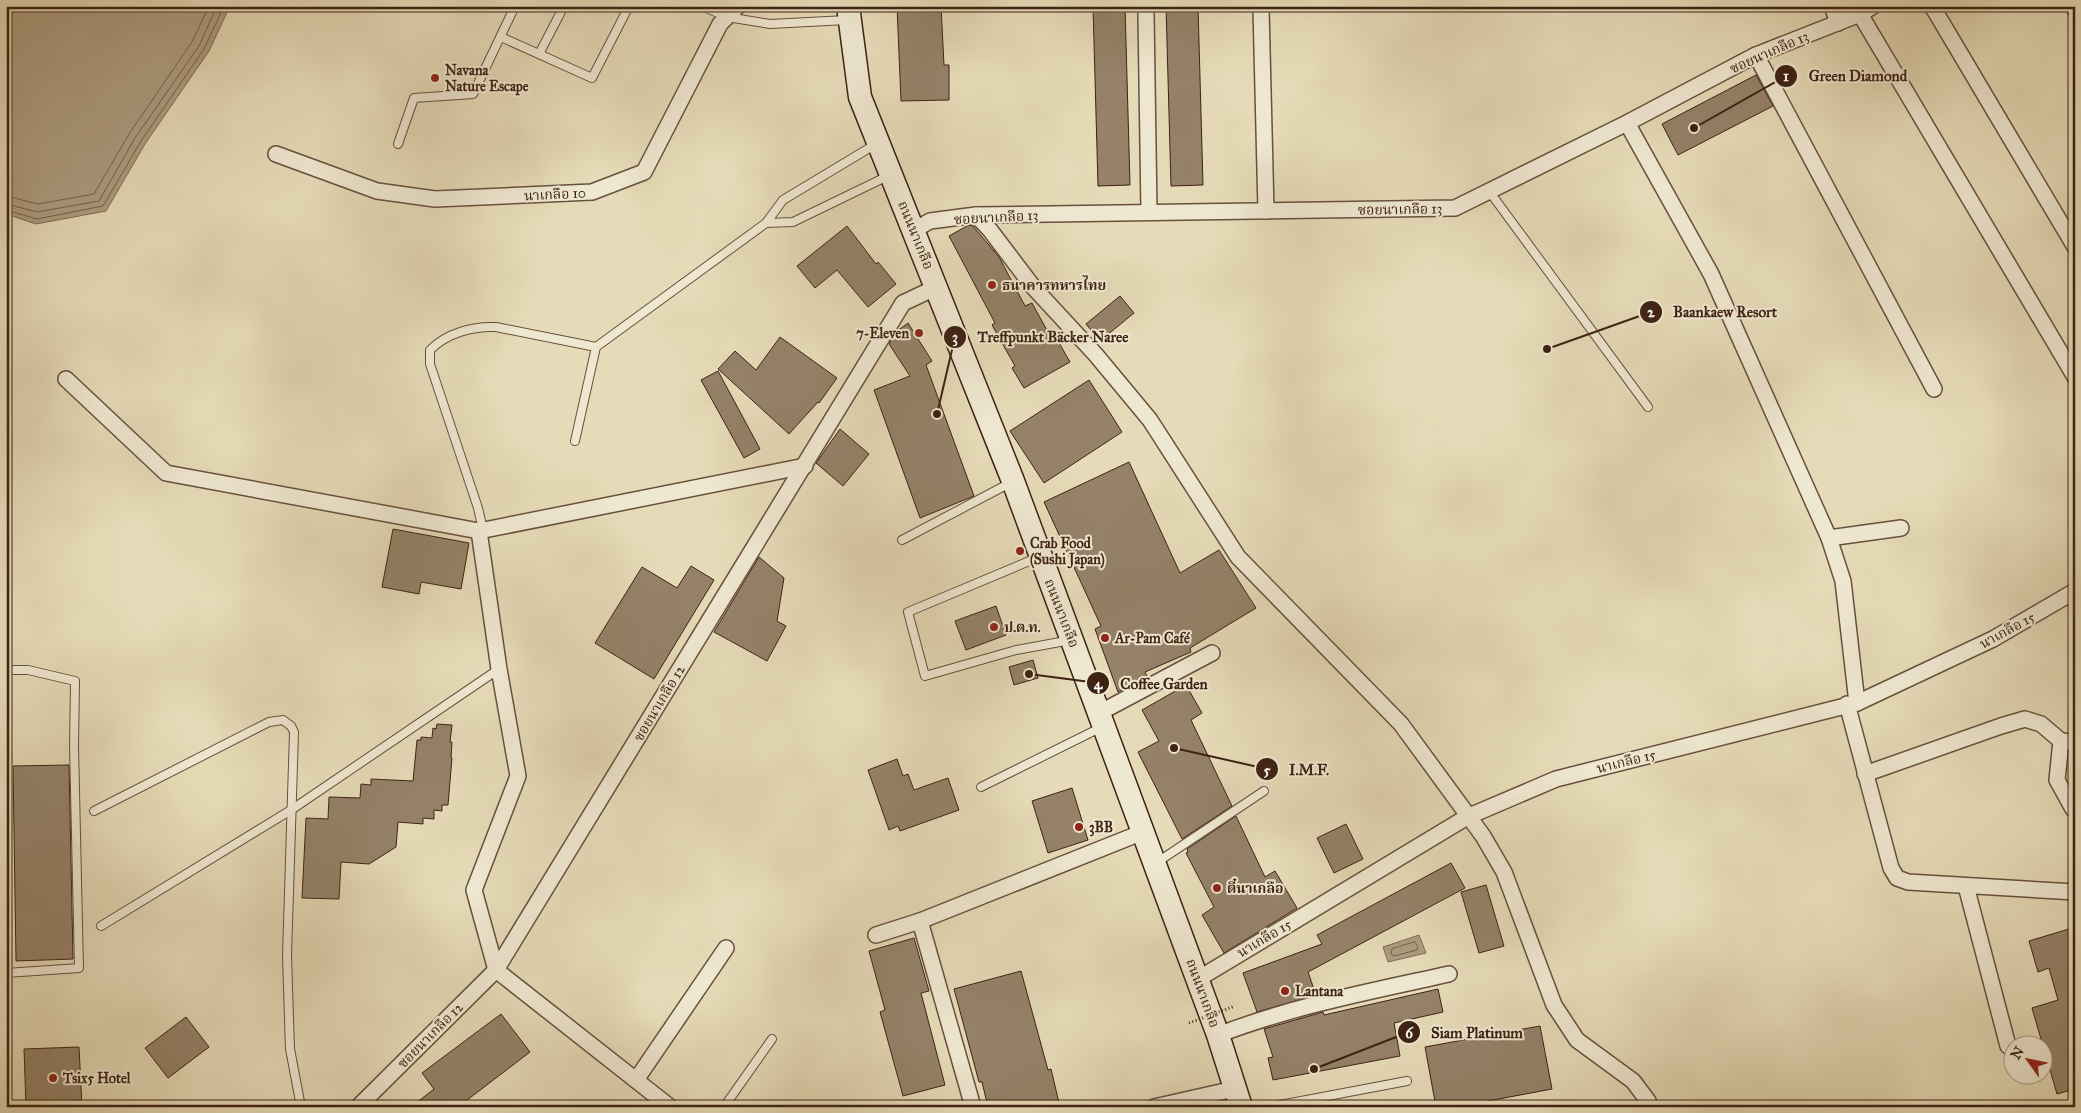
<svg xmlns="http://www.w3.org/2000/svg" width="2081" height="1113" viewBox="0 0 2081 1113" font-family="'IM FELL Great Primer','Noto Serif Thai',serif">
  <rect width="100%" height="100%" fill="#e6dbb8"/>
  <filter id="stains"><feTurbulence type="fractalNoise" baseFrequency=".004" numOctaves="4"/><feColorMatrix values="0 0 0 0 .2 0 0 0 0 .09 0 0 0 0 .02 0 0 0 .5 -.17"/></filter>
  <radialGradient id="worn" r=".72"><stop offset=".6" stop-color="#630" stop-opacity="0"/><stop offset="1" stop-color="#630" stop-opacity=".3"/></radialGradient>
  <g fill="#ad9c80" stroke="#816b55">
    <path d="M6 6H230L209 51 145 144 106 211 36 224 6 214Z"/>
    <path d="M1419 935 1426 953 1388 962 1383 947Z"/>
  </g>
  <g fill="none" stroke-linecap="round" stroke-linejoin="round">
    <g stroke="#765f4a" stroke-width="1">
      <path d="M6 196 38 204 94 194 129 134 192 42 209 6"/>
      <path d="M6 204 37 212 99 201 135 138 199 46 217 6"/>
      <path d="M6 210 37 219 103 206 141 141 204 49 224 6"/>
      <path d="M1415 942 1418 947 1417 950 1394 956 1391 954 1392 949Z"/>
    </g>
  </g>
  <g fill="#958269" stroke="#3e2214">
    <path d="M897 6H941L944 65H949V100L901 101Z"/>
    <path d="M1093 6H1125L1130 185 1098 186Z"/>
    <path d="M1166 6H1198L1203 185 1171 186Z"/>
    <path d="M1756 75 1773 106 1678 155 1662 124Z"/>
    <path d="M972 225 999 257 1025 306 1032 303 1054 343 1058 341 1070 362 1024 388 1012 368 1015 366 992 325 995 323 949 236 967 226Z"/>
    <path d="M847 226 876 264 878 262 896 284 868 307 837 270 815 288 797 266Z"/>
    <path d="M1120 296 1134 313 1100 341 1086 324Z"/>
    <path d="M908 323 932 361 926 365 974 496 920 518 874 390 910 376 889 344 897 331Z"/>
    <path d="M780 337 837 378 819 403 818 402 789 434 718 369 735 351 756 370Z"/>
    <path d="M718 371 760 449 744 458 701 380Z"/>
    <path d="M1089 380 1122 432 1044 483 1010 431Z"/>
    <path d="M840 429 869 454 843 486 816 463Z"/>
    <path d="M1129 462 1180 573 1219 550 1256 608 1190 648 1191 652 1145 672 1147 676 1118 692 1095 629 1101 626 1044 502Z"/>
    <path d="M393 529 469 543 461 589 421 582 419 594 382 587Z"/>
    <path d="M759 557 784 578 777 621 786 626 767 661 714 632Z"/>
    <path d="M691 566 714 580 654 679 595 643 642 567 677 588Z"/>
    <path d="M996 606 1006 635 966 650 955 621Z"/>
    <path d="M1033 660 1038 678 1014 685 1009 667Z"/>
    <path d="M1186 685 1202 713 1191 720 1232 806 1182 839 1138 752 1159 741 1142 710Z"/>
    <path d="M437 724 452 725 450 742H452L451 758H452L448 805H442V811L434 810V819L423 818V824L398 822 396 847 369 864 341 862 339 899 302 898 306 818 328 819 329 797 360 798 361 784 371 785V779L413 781 417 740H421V737L432 738 433 728 436 729Z"/>
    <path d="M897 759 903 776 908 774 914 790 948 778 959 810 900 831 898 826 889 830 868 770Z"/>
    <path d="M69 765 73 959 16 961 13 766Z"/>
    <path d="M1072 788 1088 840 1048 853 1032 801Z"/>
    <path d="M1236 816 1265 877 1275 871 1297 908 1224 953 1202 915 1214 907 1186 853 1188 852 1187 849Z"/>
    <path d="M1346 824 1363 859 1334 873 1317 838Z"/>
    <path d="M1451 863 1465 888 1308 972 1316 995 1257 1012 1243 973 1322 944 1317 935Z"/>
    <path d="M1486 885 1504 946 1479 953 1461 892Z"/>
    <path d="M2069 929 2075 946V1089L2057 1094 2032 1008 2058 1000 2049 968 2038 972 2029 941Z"/>
    <path d="M914 938 929 991 921 993 945 1085 903 1096 880 1012 885 1010 869 951Z"/>
    <path d="M1021 971 1048 1070 1051 1069 1060 1107H988L982 1082H979L954 989Z"/>
    <path d="M1438 989 1443 1012 1394 1023 1400 1056 1273 1080 1268 1058 1273 1057 1264 1029 1323 1012 1324 1015Z"/>
    <path d="M501 1014 530 1052 458 1107H411L434 1089 422 1073Z"/>
    <path d="M186 1017 209 1047 168 1078 145 1048Z"/>
    <path d="M1540 1026 1552 1089 1456 1107H1436L1425 1047Z"/>
    <path d="M79 1047 82 1107H26L24 1049Z"/>
  </g>
  <g fill="none" stroke-linecap="round" stroke-linejoin="round">
    <g stroke="#68503d" stroke-width="10">
      <g id="lane">
        <path d="M702 6 727 17 770 24 847 20"/>
        <path d="M501 37 592 78 629 6"/>
        <path d="M539 54 564 6"/>
        <path d="M398 144 414 98 473 94 515 6"/>
        <path d="M876 144 783 200 766 223 793 222 890 175"/>
        <path d="M1489 191 1648 407"/>
        <path d="M575 441 596 347 766 223"/>
        <path d="M483 530 478 508 430 364V350C447 333 473 326 496 327L596 347"/>
        <path d="M902 540 1012 482"/>
        <path d="M1039 557 908 612 925 676 1016 650 1071 640"/>
        <path d="M6 670H28L75 681 74 746 79 968 6 973"/>
        <path d="M981 787 1102 727"/>
        <path d="M94 811 269 722 283 720 291 726 294 732 287 956 290 1049 301 1107"/>
        <path d="M1156 863 1264 791"/>
        <path d="M101 926 291 810 499 669"/>
        <path d="M724 1107 772 1039"/>
        <path d="M1269 1107 1407 1081"/>
      </g>
    </g>
    <g stroke="#68503d" stroke-width="18">
      <g id="street">
        <path d="M1832 6 1838 23"/>
        <path d="M1932 6 2075 247"/>
        <path d="M2073 6 2075 10"/>
        <path d="M1261 9 1266 211"/>
        <path d="M1146 14 1149 212"/>
        <path d="M1860 14 2075 377"/>
        <path d="M1756 55 1934 389"/>
        <path d="M1627 123 1711 274 1829 538 1843 581 1857 703"/>
        <path d="M276 154 377 191 435 199 592 192 644 172 720 24 738 6"/>
        <path d="M976 215 990 230 1034 288 1096 355 1150 420 1238 557 1401 724 1483 836 1504 872 1554 1005 1577 1040 1633 1081 1648 1101 1650 1107"/>
        <path d="M914 230 930 221 976 215 1455 208 1627 123 1756 55 1860 14 1873 6"/>
        <path d="M66 379 166 473 479 531 805 466"/>
        <path d="M479 531 499 669 518 776 474 890 496 970 670 1107"/>
        <path d="M1829 538 1901 528"/>
        <path d="M1847 704 1891 868 1897 878 1908 882 2075 892"/>
        <path d="M1099 713 1212 653"/>
        <path d="M2061 741 2057 780 2073 809H2075"/>
        <path d="M1865 774 2001 726 2025 719 2041 724 2061 741 2075 742"/>
        <path d="M1966 886 2008 1046"/>
        <path d="M920 921 973 1107"/>
        <path d="M876 935 920 921 1143 832"/>
        <path d="M1198 979 1467 817 1556 779 1857 703 1993 639 2075 591"/>
        <path d="M1218 1035C1293 1006 1372 991 1449 974"/>
        <path d="M636 1080 726 948"/>
        <path d="M358 1107 496 970 903 303 937 287"/>
        <path d="M1154 1107 1234 1089"/>
      </g>
    </g>
    <g stroke="#3e2214" stroke-width="25">
      <path id="secondary" d="M848 6 860 97 1013 481 1218 1035 1241 1107"/>
    </g>
    <use href="#lane" stroke="#efe8d1" stroke-width="8"/>
    <use href="#street" stroke="#efe8d1" stroke-width="15"/>
    <use href="#secondary" stroke="#efe8d1" stroke-width="22"/>
    <path stroke="#3e2214" stroke-width="3" stroke-dasharray="1 2.5" stroke-linecap="butt" d="M1189 1023 1235 1006"/>
  </g>
  <g fill="#8f2418" stroke="#efe8d1" stroke-width="2">
    <circle cx="435" cy="78" r="5"/>
    <circle cx="992" cy="285" r="5"/>
    <circle cx="919" cy="333" r="5"/>
    <circle cx="1020" cy="551" r="5"/>
    <circle cx="994" cy="627" r="5"/>
    <circle cx="1105" cy="638" r="5"/>
    <circle cx="1079" cy="827" r="5"/>
    <circle cx="1217" cy="888" r="5"/>
    <circle cx="1285" cy="991" r="5"/>
    <circle cx="53" cy="1078" r="5"/>
  </g>
  <g text-anchor="middle" stroke-width="4" stroke-linejoin="round" paint-order="stroke">
    <g font-size="14" fill="#3e2214" stroke="#efe8d1">
      <text transform="translate(1769 52) rotate(-24)" y="5">ซอยนาเกลือ 13</text>
      <text transform="translate(555 194) rotate(-3)" y="5">นาเกลือ 10</text>
      <text transform="translate(1400 209) rotate(-1)" y="5">ซอยนาเกลือ 13</text>
      <text transform="translate(996 217) rotate(-3)" y="5">ซอยนาเกลือ 13</text>
      <text transform="translate(916 235) rotate(68)" y="5">ถนนนาเกลือ</text>
      <text transform="translate(1062 613) rotate(69)" y="5">ถนนนาเกลือ</text>
      <text transform="translate(2007 630) rotate(-29)" y="5">นาเกลือ 15</text>
      <text transform="translate(659 703) rotate(-59)" y="5">ซอยนาเกลือ 12</text>
      <text transform="translate(1626 761) rotate(-14)" y="5">นาเกลือ 15</text>
      <text transform="translate(1264 938) rotate(-31)" y="5">นาเกลือ 15</text>
      <text transform="translate(1203 993) rotate(70)" y="5">ถนนนาเกลือ</text>
      <text transform="translate(430 1035) rotate(-45)" y="5">ซอยนาเกลือ 12</text>
    </g>
    <g font-size="14" font-weight="bold" fill="#3e2214" stroke="#efe8d1" text-anchor="start">
      <text x="445" y="75">Navana<tspan x="445" dy="16">Nature Escape</tspan></text>
      <text x="1002" y="290">ธนาคารทหารไทย</text>
      <text x="909" y="338" text-anchor="end">7-Eleven</text>
      <text x="1030" y="548">Crab Food<tspan x="1030" dy="16">(Sushi Japan)</tspan></text>
      <text x="1004" y="632">ป.ต.ท.</text>
      <text x="1115" y="643">Ar-Pam Café</text>
      <text x="1089" y="832">3BB</text>
      <text x="1227" y="893">ตี๋นาเกลือ</text>
      <text x="1295" y="996">Lantana</text>
      <text x="63" y="1083">Tsix5 Hotel</text>
    </g>
  </g>
  <path fill="none" stroke="#3e2214" stroke-width="2" d="M1694 128L1786 76M1547 349L1651 312M937 414L955 337M1029 674L1098 683M1174 748L1267 769M1314 1069L1409 1032"/>
  <g fill="#3e2214" stroke="#efe8d1" stroke-width="2">
    <circle cx="1694" cy="128" r="5"/>
    <circle cx="1547" cy="349" r="5"/>
    <circle cx="937" cy="414" r="5"/>
    <circle cx="1029" cy="674" r="5"/>
    <circle cx="1174" cy="748" r="5"/>
    <circle cx="1314" cy="1069" r="5"/>
    <circle cx="1786" cy="76" r="12"/>
    <circle cx="1651" cy="312" r="12"/>
    <circle cx="955" cy="337" r="12"/>
    <circle cx="1098" cy="683" r="12"/>
    <circle cx="1267" cy="769" r="12"/>
    <circle cx="1409" cy="1032" r="12"/>
  </g>
  <g font-size="15" text-anchor="middle" font-weight="bold" fill="#fff">
    <text x="1786" y="81">1</text>
    <text x="1651" y="317">2</text>
    <text x="955" y="342">3</text>
    <text x="1098" y="689">4</text>
    <text x="1267" y="775">5</text>
    <text x="1409" y="1038">6</text>
  </g>
  <g font-size="15" text-anchor="middle" font-weight="bold" fill="#3e2214" stroke="#efe8d1" stroke-width="4" stroke-linejoin="round" paint-order="stroke">
    <text x="1858" y="81">Green Diamond</text>
    <text x="1725" y="317">Baankaew Resort</text>
    <text x="1053" y="342">Treffpunkt Bäcker Naree</text>
    <text x="1164" y="689">Coffee Garden</text>
    <text x="1309" y="775">I.M.F.</text>
    <text x="1477" y="1038">Siam Platinum</text>
  </g>
  <rect width="2081" height="1113" fill="none" stroke="#e6dbb8" stroke-width="25"/>
  <rect x="8" y="8" width="2066" height="1098" fill="none" stroke="#3e2214" stroke-width="2.5"/>
  <rect x="12" y="12" width="2056" height="1088" fill="none" stroke="#3e2214"/>
  <g transform="translate(2028 1060) rotate(303)"><circle r="24" fill="#efe8d1" stroke="#a89985"/>
  <path d="M0-4L9 19L0 12L-9 19Z" fill="#8f2418"/>
  <text y="-8" font-size="14" font-weight="bold" text-anchor="middle" fill="#3e2214">N</text>
  </g>
  <rect width="100%" height="100%" filter="url(#stains)"/>
  <rect width="100%" height="100%" fill="url(#worn)"/>
</svg>
